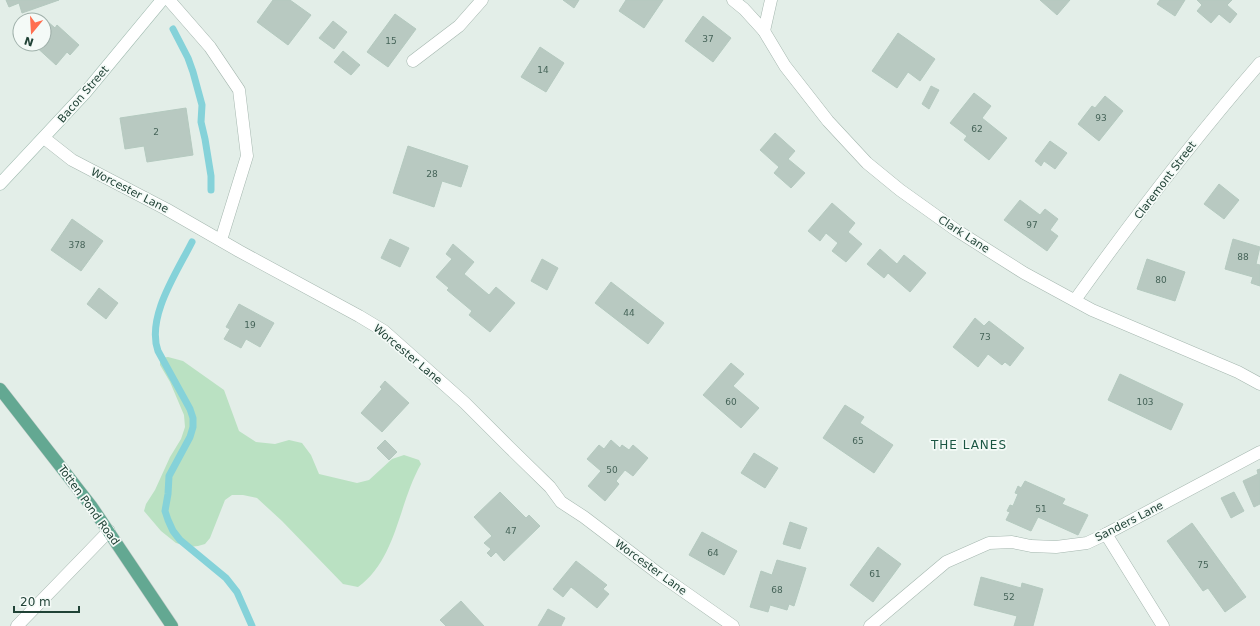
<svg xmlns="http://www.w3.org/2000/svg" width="1260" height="626" viewBox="0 0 1260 626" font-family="'DejaVu Sans',sans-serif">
  <rect width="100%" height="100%" fill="#e3eee8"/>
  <path fill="#bae1c2" d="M168 357 183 361 224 390 239 431 256 442 275 444 289 440 302 443 311 455 319 474 357 483 369 480 392 459 404 455 419 460 421 464C398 504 397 559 358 587L343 584 282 521 257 498 243 495H232L225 500 210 538 205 544 198 546 189 547 176 543 161 531 144 511 146 504 155 490 170 457 181 439 185 427 184 415 170 382 160 365V358Z"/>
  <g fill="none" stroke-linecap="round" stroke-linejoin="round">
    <g stroke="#85d2d9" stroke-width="7">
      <path d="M173 29 188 58 193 72 202 105 201 122 205 139 211 176V190"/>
      <path d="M192 242C177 272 146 317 158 351L190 409 193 418V427L190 437 169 476 168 494 165 511 168 520 173 531 180 540 226 578 237 592 252 626"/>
    </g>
  </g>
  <g fill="#b8c9c1" stroke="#b4c9bf">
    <path d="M6 0H59L22 13 19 3 9 7Z"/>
    <path d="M273 0H290L311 15 288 45 257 22Z"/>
    <path d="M563 0H579L574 8Z"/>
    <path d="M626 0H663L644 28 619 11Z"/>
    <path d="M1040 0H1070L1057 15Z"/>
    <path d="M1160 0H1185L1175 16 1157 4Z"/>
    <path d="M1197 0H1232L1227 5 1237 14 1230 23 1219 14 1211 23 1197 11 1202 5Z"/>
    <path d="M395 14 416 29 388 67 367 52Z"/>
    <path d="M703 16 731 38 713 62 685 41Z"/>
    <path d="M47 21 55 28 57 25 79 45 70 55 67 52 56 65 33 44H44V24Z"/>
    <path d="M333 21 347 32 334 49 319 38Z"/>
    <path d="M898 33 935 59 920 81 908 72 897 88 872 71Z"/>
    <path d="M540 47 564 63 546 92 521 77Z"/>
    <path d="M343 51 360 65 351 75 334 62Z"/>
    <path d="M931 86 939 90 929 109 922 104Z"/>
    <path d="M974 93 991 106 982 118 1007 138 989 160 964 140 967 136 950 123Z"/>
    <path d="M1105 96 1123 111 1099 141 1078 124 1092 106 1095 108Z"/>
    <path d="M186 108 193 155 147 162 144 146 125 149 120 118Z"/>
    <path d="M775 133 795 151 788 159 805 173 791 188 774 173 779 167 760 150Z"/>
    <path d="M1050 141 1067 153 1055 169 1044 161 1041 166 1035 161Z"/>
    <path d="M408 146 468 166 461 187 442 181 434 207 393 193Z"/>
    <path d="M1219 184 1239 200 1224 219 1204 204Z"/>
    <path d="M1020 200 1040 215 1045 209 1058 219 1050 230 1058 236 1047 251 1004 220Z"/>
    <path d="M832 203 855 223 848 232 862 244 846 262 832 251 838 243 826 233 820 241 808 231Z"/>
    <path d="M72 219 103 241 81 271 51 250Z"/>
    <path d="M390 239 409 248 400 267 381 258Z"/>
    <path d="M1233 239 1260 247 1256 264 1260 265V286L1251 283 1253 277 1225 269Z"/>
    <path d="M453 244 474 262 464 274 489 295 496 287 515 303 490 332 469 315 472 311 447 290 449 288 436 277 452 259 446 254Z"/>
    <path d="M880 249 897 264 904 255 926 273 910 292 888 273 884 278 867 264Z"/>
    <path d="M542 259 558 268 547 290 531 281Z"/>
    <path d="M1147 259 1185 272 1175 301 1137 289Z"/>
    <path d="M611 282 664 323 648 344 595 303Z"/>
    <path d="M99 288 118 303 106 319 87 304Z"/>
    <path d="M239 304 274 323 260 347 246 339 241 348 224 339 230 329 226 327Z"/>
    <path d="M975 318 984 326 989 321 1024 348 1010 366 1005 362 1002 365 988 354 978 367 953 347Z"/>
    <path d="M731 363 744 374 733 386 759 408 741 428 703 395Z"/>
    <path d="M1120 374 1183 404 1171 430 1108 400Z"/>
    <path d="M385 381 409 403 382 432 361 413 382 389 380 387Z"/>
    <path d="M845 405 864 417 860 423 893 445 874 473 823 438Z"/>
    <path d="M385 440 397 452 389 460 377 448Z"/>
    <path d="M611 440 620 448 622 445 629 450 633 445 648 458 633 476 625 470 616 481 619 484 605 501 588 486 601 471 587 459 599 445 604 449Z"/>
    <path d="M754 453 778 468 765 488 741 473Z"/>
    <path d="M1260 469V504L1254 507 1243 481 1258 474 1257 470Z"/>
    <path d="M1025 481 1065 499 1062 504 1088 515 1078 535 1038 517 1031 531 1006 520 1010 512 1007 511 1010 505 1013 506 1018 494 1015 493 1018 486 1021 488Z"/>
    <path d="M500 492 526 518 529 515 540 526 504 561 496 552 491 557 487 553 491 549 484 543 492 536 474 517Z"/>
    <path d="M1234 492 1244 511 1231 518 1221 498Z"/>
    <path d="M790 522 807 528 800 549 783 544Z"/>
    <path d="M1192 523 1246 597 1225 612 1208 588 1203 591 1167 541Z"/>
    <path d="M702 532 737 551 724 575 689 555Z"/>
    <path d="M878 547 901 564 873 602 850 585Z"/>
    <path d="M777 560 806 568 794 606 789 604 787 610 770 605 768 612 750 607 761 571 772 575Z"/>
    <path d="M576 561 607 585 603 589 609 594 597 608 571 587 563 597 553 589Z"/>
    <path d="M981 577 1021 588 1022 583 1043 589 1033 626H1014L1017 616 974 605Z"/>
    <path d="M461 601 484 626H446L440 620Z"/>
    <path d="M548 609 565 618 561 626H538Z"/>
  </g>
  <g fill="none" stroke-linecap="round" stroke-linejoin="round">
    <g stroke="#a5b7af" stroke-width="13">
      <g id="service">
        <path d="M169 0 210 47 239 90 247 156 221 240"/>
        <path d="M17 626 109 531"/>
      </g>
    </g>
    <g stroke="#a5b7af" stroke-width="13">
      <g id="minor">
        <path d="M733 0 744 9 764 31 785 66 828 121 867 163 900 190 956 230 1024 273 1092 310 1238 372 1260 384"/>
        <path d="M764 31 771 0"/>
        <path d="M413 61 459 26 482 0"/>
        <path d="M44 138 72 160 166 209 239 251 359 316 384 331 465 403 509 447 550 487 561 502 584 517 659 574 733 626"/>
        <path d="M1075 300C1133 219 1194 139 1260 63"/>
        <path d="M1106 534 1163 626"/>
        <path d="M870 626 946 562 989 543 1012 542 1031 546 1056 547 1087 543 1106 534 1260 452"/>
      </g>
    </g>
    <g stroke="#a0bbb0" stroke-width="13">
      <path id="secondary" d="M0 184 85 93 162 0"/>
    </g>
    <g stroke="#c1cac7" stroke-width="13">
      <path id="primary" d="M0 389 92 507 172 626"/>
    </g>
    <use href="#service" stroke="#fff" stroke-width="12"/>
    <use href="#minor" stroke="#fff" stroke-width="12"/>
    <use href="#secondary" stroke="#fff" stroke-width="12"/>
    <use href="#primary" stroke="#63a892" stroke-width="12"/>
  </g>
  <g text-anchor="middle" stroke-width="3.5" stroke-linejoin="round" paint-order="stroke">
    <g font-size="9" fill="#466459">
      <text x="708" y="42">37</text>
      <text x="391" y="44">15</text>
      <text x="543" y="73">14</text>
      <text x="1101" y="121">93</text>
      <text x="977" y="132">62</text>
      <text x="156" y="135">2</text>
      <text x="432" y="177">28</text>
      <text x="1032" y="228">97</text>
      <text x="77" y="248">378</text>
      <text x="1243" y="260">88</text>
      <text x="1161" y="283">80</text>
      <text x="629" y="316">44</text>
      <text x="250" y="328">19</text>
      <text x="985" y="340">73</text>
      <text x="731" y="405">60</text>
      <text x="1145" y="405">103</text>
      <text x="858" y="444">65</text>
      <text x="612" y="473">50</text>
      <text x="1041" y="512">51</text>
      <text x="511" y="534">47</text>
      <text x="713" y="556">64</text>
      <text x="1203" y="568">75</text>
      <text x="875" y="577">61</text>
      <text x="777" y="593">68</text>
      <text x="1009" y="600">52</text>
    </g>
    <g font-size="11" fill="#204236" stroke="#f4faf7">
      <text transform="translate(83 94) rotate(-49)" y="4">Bacon Street</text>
      <text transform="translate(1165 180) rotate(-53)" y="4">Claremont Street</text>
      <text transform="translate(130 190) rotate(27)" y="4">Worcester Lane</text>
      <text transform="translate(964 234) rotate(33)" y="4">Clark Lane</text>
      <text transform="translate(408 354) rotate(40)" y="4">Worcester Lane</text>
      <text transform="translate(89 505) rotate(54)" y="4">Totten Pond Road</text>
      <text transform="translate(1129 521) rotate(-27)" y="4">Sanders Lane</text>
      <text transform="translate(651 567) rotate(36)" y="4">Worcester Lane</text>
    </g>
    <g font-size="12" letter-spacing="1" fill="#1a5643" stroke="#f4faf7">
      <text x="969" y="449">THE LANES</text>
    </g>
  </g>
  <g transform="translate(32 32) rotate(198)"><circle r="19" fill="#f4faf7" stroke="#9fb0aa"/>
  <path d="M0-3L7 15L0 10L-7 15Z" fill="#ff6f50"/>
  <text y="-6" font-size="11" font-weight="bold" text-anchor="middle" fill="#204236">N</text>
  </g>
  <path d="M14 606v6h65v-6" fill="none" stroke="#204236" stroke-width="2"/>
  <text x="20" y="606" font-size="12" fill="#204236" stroke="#f4faf7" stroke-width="3" paint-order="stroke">20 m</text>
</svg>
